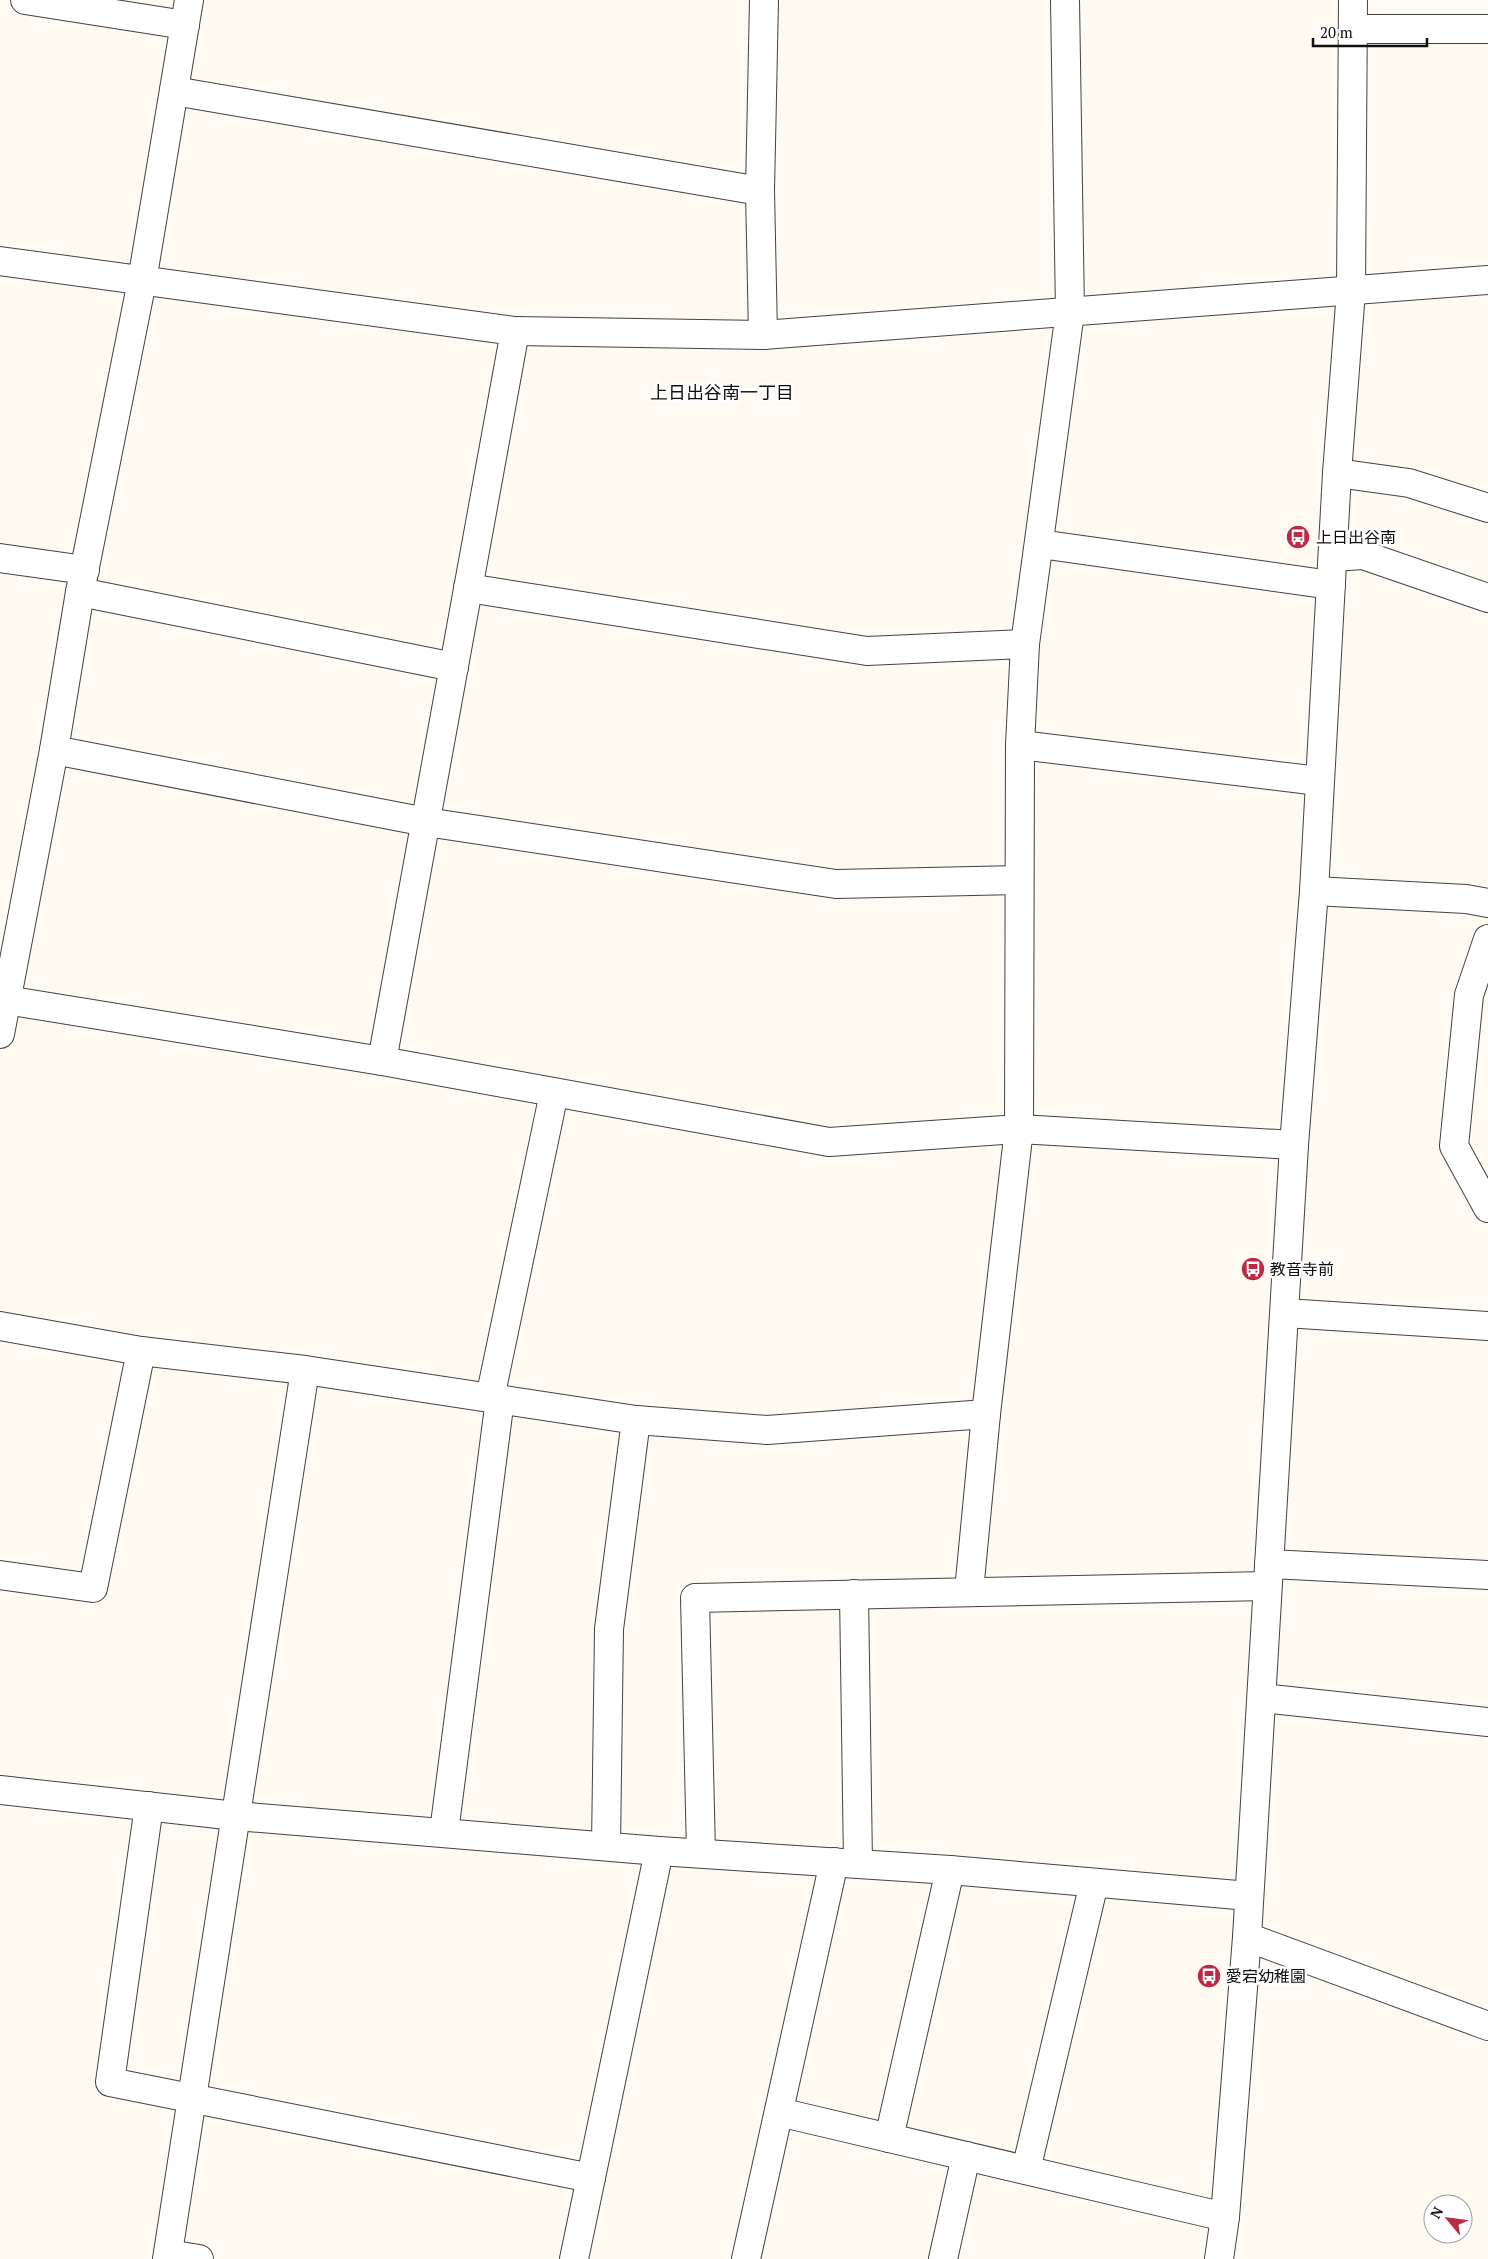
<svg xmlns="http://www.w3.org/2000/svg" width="1488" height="2259" viewBox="0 0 1488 2259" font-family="'PT Serif','Noto Sans JP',serif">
  <rect width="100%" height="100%" fill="#fefaf2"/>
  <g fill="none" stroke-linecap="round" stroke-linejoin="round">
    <g stroke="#424242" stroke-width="30">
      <g id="minor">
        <path d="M25 0 185 25"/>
        <path d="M1353 29H1488"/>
        <path d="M174 91 760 191"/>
        <path d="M0 261 515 331 763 335 1488 280"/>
        <path d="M763 335 760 191 764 0"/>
        <path d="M1337 473 1409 483 1488 508"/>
        <path d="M1040 544 1331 585"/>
        <path d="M1333 557 1363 555 1488 598"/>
        <path d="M0 558 85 570"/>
        <path d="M468 588 867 651 1025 644"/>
        <path d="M80 592 454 667"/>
        <path d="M1020 745 1319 781"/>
        <path d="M54 750 426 822 836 884 1019 880"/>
        <path d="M1314 891 1466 899 1488 903"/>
        <path d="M1488 939 1469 995 1454 1146 1488 1208"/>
        <path d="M0 999 382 1061 829 1142 1019 1129 1294 1145"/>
        <path d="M0 1034 54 750 80 592 142 281 189 0"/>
        <path d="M382 1061 515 331"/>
        <path d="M1285 1313 1488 1326"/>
        <path d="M0 1326 141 1351 305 1370 636 1420 767 1430 986 1414"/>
        <path d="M490 1398 554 1093"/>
        <path d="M1269 1564 1488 1575"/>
        <path d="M0 1575 93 1588 141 1351"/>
        <path d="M969 1591 986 1414 1019 1129 1020 745 1025 644 1070 312 1065 0"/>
        <path d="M854 1594 858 1863"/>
        <path d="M1262 1698 1488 1722"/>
        <path d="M0 1790 236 1816 659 1851 950 1870 1249 1896"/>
        <path d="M149 1806 110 2082 591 2178"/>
        <path d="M444 1832 500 1399"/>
        <path d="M606 1846 609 1629 636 1420"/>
        <path d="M701 1853 695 1598 1267 1586"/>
        <path d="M1247 1937 1488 2026"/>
        <path d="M779 2112 1225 2217"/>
        <path d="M889 2138 950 1870"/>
        <path d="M1026 2170 1094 1883"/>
        <path d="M168 2254 199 2259"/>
        <path d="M167 2259 305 1370"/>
        <path d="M574 2259 659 1851"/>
        <path d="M746 2259 834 1862"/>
        <path d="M943 2259 966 2156"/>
        <path d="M1219 2259 1225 2217 1247 1937 1294 1145 1314 891 1337 473 1351 291 1353 0"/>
      </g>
    </g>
    <use href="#minor" stroke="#fff" stroke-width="28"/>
  </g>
  <defs>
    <g id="bus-disc" transform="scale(1.25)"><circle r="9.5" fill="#bb2b44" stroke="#fff"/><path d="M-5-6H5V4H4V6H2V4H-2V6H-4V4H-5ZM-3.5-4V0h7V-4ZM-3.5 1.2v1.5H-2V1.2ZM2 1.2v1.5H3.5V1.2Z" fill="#fff"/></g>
  </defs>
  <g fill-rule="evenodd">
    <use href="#bus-disc" x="1298" y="537"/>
    <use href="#bus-disc" x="1253" y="1269"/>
    <use href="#bus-disc" x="1209" y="1976"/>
  </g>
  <g text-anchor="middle" stroke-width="5" stroke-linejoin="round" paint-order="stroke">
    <g font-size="16" fill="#0f0f0f" stroke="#fff" text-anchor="start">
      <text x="1316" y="543">上日出谷南</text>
      <text x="1270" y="1275">教音寺前</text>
      <text x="1226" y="1982">愛宕幼稚園</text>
    </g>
    <g font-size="18" fill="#0f0f0f" stroke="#fff">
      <text x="722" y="399">上日出谷南一丁目</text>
    </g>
  </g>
  <g transform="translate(1448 2219) rotate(299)"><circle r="24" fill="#ffffff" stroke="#9f9f9f"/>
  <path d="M0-4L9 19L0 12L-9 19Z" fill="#bb2b44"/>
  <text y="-8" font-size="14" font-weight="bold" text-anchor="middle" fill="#0f0f0f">N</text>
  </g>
  <path d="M1313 38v8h114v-8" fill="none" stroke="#0f0f0f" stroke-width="2.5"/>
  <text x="1320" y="38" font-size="15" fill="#0f0f0f" stroke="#ffffff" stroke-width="4" paint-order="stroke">20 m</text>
</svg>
